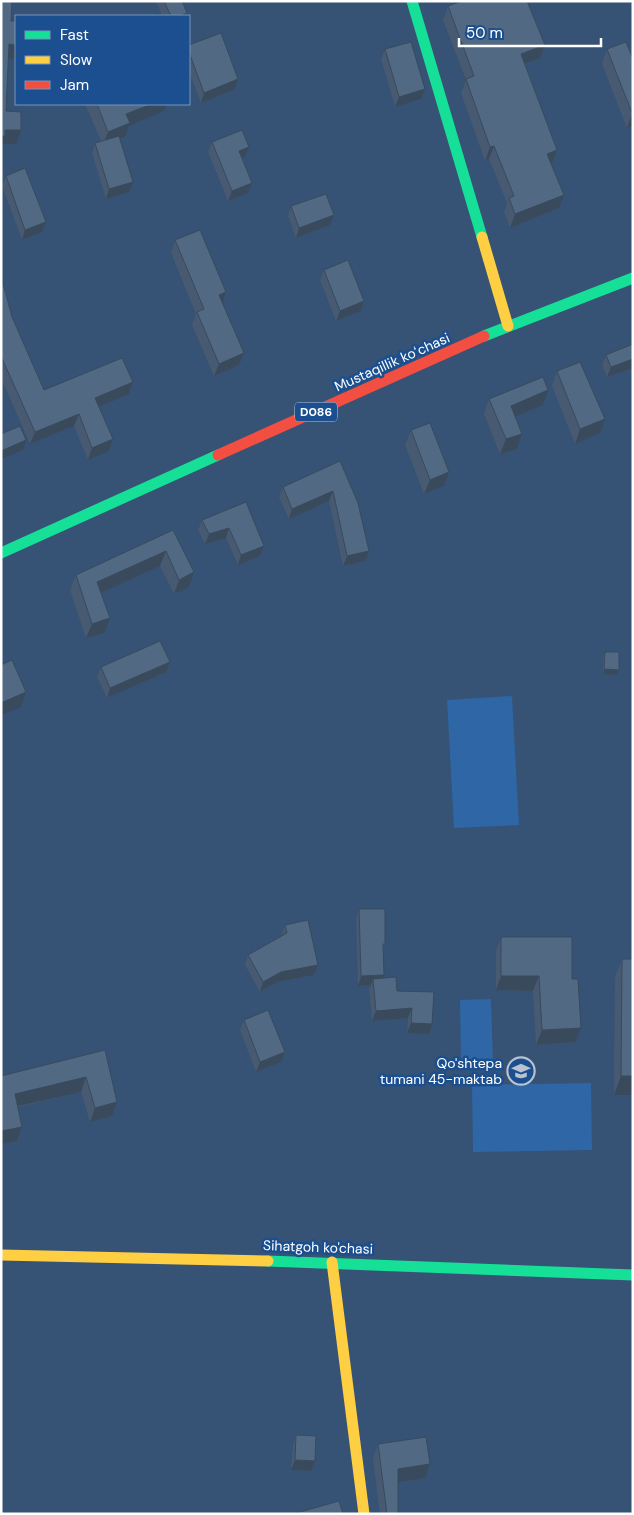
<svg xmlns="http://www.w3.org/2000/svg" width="634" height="1515" viewBox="0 0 634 1515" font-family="'DM Sans',sans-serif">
  <rect width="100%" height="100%" fill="#365274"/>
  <g fill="#2f66a5">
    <path d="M512 696 519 825 454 828 447 700Z"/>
    <path d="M491 999 493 1063H461L460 1000Z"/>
    <path d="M591 1083 592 1150 473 1152 472 1085Z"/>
  </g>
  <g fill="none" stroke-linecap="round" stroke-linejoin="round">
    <g stroke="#16e098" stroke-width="11">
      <path d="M412 1 482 237"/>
      <path d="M484 336 633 278"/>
      <path d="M1 553 218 455"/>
      <path d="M268 1261 633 1275"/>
    </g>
    <g stroke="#ffcf43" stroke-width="11">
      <path d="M482 237 508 326"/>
      <path d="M1 1255 268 1261"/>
      <path d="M332 1262 364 1514"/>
    </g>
    <path stroke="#f24e42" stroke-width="11" d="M218 455 484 336"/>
  </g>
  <g fill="#475a72">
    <path d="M156 1H182L185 16H162Z"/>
    <path d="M448 6 545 45 540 58 525 64 557 150 552 163 551 164 559 208 510 228 504 212 507 203 489 159 485 161 461 93 466 80 443 20Z"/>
    <path d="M189 45 238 79 235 89 201 103 189 72Z"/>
    <path d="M385 49 421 99 395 107 381 59Z"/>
    <path d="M607 49 633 59V126L627 128 602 64Z"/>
    <path d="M87 104H167L164 111 129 126 125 137 120 139 129 192 106 199 92 153 95 143 101 141 86 106Z"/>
    <path d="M212 142 249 147 245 157 242 158 252 183 248 193 228 201 208 152Z"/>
    <path d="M6 176 46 222 42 232 22 240 2 186Z"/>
    <path d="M291 206 334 215 330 225 296 238 288 216Z"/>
    <path d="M175 240 222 303 244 353 239 365 214 376 192 325 196 314 171 253Z"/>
    <path d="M324 270 364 301 361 311 336 321 320 280Z"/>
    <path d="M1 276 12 317 44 390 133 382 129 394 99 406 113 439 109 451 88 460 74 426 30 444 1 378Z"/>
    <path d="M633 344V368L607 377 602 365 606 355Z"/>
    <path d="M557 371 600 433 575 444 552 386Z"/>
    <path d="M489 399 543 405 515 416 522 434 517 449 500 454 484 414Z"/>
    <path d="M411 430 449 472 444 486 424 494 405 445Z"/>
    <path d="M340 461 369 551 365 561 343 566 329 501 289 519 279 497 283 487Z"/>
    <path d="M246 502 264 546 260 556 238 565 226 538 205 544 198 530 202 520Z"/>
    <path d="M173 530 189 587 174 594 160 566 101 593 104 633 86 638 70 590 76 575Z"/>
    <path d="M605 652 619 670 617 675 603 674V657Z"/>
    <path d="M170 662 166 672 107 698 97 677 101 667Z"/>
    <path d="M359 909 385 944 383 949 384 975 383 978 432 1024 429 1034 407 1033 408 1018 372 1021 369 989 371 985 358 986 356 919Z"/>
    <path d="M285 925 318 965 314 975 277 982 260 992 245 965 248 955 281 936Z"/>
    <path d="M501 937 572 979 575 1042 536 1045 533 991 496 990V951Z"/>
    <path d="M622 959H633V1095H614L615 977Z"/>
    <path d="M244 1020 285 1052 281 1062 256 1072 240 1030Z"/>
    <path d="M105 1050 112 1116 90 1122 81 1092 18 1107 22 1127 17 1141 1 1144V1076Z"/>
    <path d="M296 1435 315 1461 311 1471 291 1470 293 1445Z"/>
    <path d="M378 1444 430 1464 425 1478 398 1482V1514H380L373 1459Z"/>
  </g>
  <g fill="#394a5c">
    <path d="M187 13 185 16H179Z"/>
    <path d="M9 44 16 45V59L4 58Z"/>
    <path d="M545 45 540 58 516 67 521 54Z"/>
    <path d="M238 79 235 89 201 103 204 93Z"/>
    <path d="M425 89 421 99 395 107 399 97Z"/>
    <path d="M152 104H167L164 111 129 126 125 137 103 146 108 132 126 114Z"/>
    <path d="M632 113 633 126 627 128Z"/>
    <path d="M5 130H21L16 144H2L1 147V136Z"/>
    <path d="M494 146 489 159 485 161 490 147Z"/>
    <path d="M249 147 245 157 235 161 239 151Z"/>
    <path d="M557 150 552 163 542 167 547 154Z"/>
    <path d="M133 182 129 192 106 199 109 189Z"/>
    <path d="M252 183 248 193 228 201 232 191Z"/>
    <path d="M564 195 559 208 510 228 515 214Z"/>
    <path d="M334 215 330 225 296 238 299 228Z"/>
    <path d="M46 222 42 232 22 240 25 230Z"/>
    <path d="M226 292 222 305 219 295Z"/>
    <path d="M364 301 361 311 336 321 340 311Z"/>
    <path d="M244 353 239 365 214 376 219 364Z"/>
    <path d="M633 359V368L607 377 611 367Z"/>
    <path d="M133 382 129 394 91 410 95 398Z"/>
    <path d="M548 390 543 405 506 420 511 406Z"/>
    <path d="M79 414 74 426 30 444 35 432Z"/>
    <path d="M605 419 600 433 575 444 580 429Z"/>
    <path d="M522 434 517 449 500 454 506 439Z"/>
    <path d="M113 439 109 451 88 460 92 448Z"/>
    <path d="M26 440 23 450 1 459V451Z"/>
    <path d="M449 472 444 486 424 494 430 480Z"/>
    <path d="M333 491 329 501 289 519 292 509Z"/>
    <path d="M229 528 226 538 205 544 209 534Z"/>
    <path d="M264 546 260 556 238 565 241 555Z"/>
    <path d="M166 551 160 566 92 597 97 582Z"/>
    <path d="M369 551 365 561 343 566 347 556Z"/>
    <path d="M194 572 189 587 174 594 179 580Z"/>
    <path d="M110 618 104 633 86 638 92 624Z"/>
    <path d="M170 662 166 672 107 698 110 688Z"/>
    <path d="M604 669 619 670 617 675 603 674Z"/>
    <path d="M26 692 21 707 1 715V703Z"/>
    <path d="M318 965 314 975 277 982 260 992 263 982 281 972Z"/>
    <path d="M384 975 381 985 373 979 371 985 358 986 361 976Z"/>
    <path d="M501 976H539L533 991 496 990Z"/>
    <path d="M412 1008 408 1018 372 1021 376 1011Z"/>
    <path d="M411 1023 432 1024 429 1034 407 1033Z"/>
    <path d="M581 1028 575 1042 536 1045 542 1030Z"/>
    <path d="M285 1052 281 1062 256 1072 260 1062Z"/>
    <path d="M621 1076H633V1095H614Z"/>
    <path d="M86 1077 81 1092 9 1108 15 1094Z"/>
    <path d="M117 1102 112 1116 90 1122 95 1108Z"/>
    <path d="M22 1127 17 1141 1 1144V1131Z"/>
    <path d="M295 1460 315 1461 311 1471 291 1470Z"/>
    <path d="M430 1464 425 1478 393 1483 398 1469Z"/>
  </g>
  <g fill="#526984" stroke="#394a5c">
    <path d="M1 1H12L11 21H16V45L9 44 6 111 21 112V130H5V136H1Z"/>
    <path d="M164 1H182L187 13 179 16H171Z"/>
    <path d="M462 1H527L545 45 521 54 557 150 547 154 564 195 515 214 509 198 514 196 494 146 490 147 466 79 474 76 448 6Z"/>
    <path d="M221 33 238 79 204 93 189 52V45Z"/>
    <path d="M411 42 425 89 399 97 385 49Z"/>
    <path d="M626 42 633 59 632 113 607 49Z"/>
    <path d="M97 104H152L126 114 130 123 108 132Z"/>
    <path d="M242 130 249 147 239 151 252 183 232 191 212 142Z"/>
    <path d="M119 136 133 182 109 189 95 143Z"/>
    <path d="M25 168 46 222 25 230 6 176Z"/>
    <path d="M326 194 334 215 299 228 291 206Z"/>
    <path d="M200 230 226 292 219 295 244 353 219 364 197 312 204 309 175 240Z"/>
    <path d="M348 260 364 301 340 311 324 270Z"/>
    <path d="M1 276 12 317 44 390 122 358 133 382 95 398 113 439 92 448 79 414 35 432 1 356Z"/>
    <path d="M633 344V359L611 367 606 355Z"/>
    <path d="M580 362 605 419 580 429 557 371Z"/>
    <path d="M543 377 548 390 511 406 522 434 506 439 489 399Z"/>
    <path d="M430 423 449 472 430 480 411 430Z"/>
    <path d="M20 426 26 440 1 451V434Z"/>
    <path d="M340 461 358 503 369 551 347 556 333 491 292 509 283 487Z"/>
    <path d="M246 502 264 546 241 555 229 528 209 534 202 520Z"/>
    <path d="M173 530 194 572 179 580 166 551 97 582 110 618 92 624 76 575Z"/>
    <path d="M160 641 170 662 110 688 101 667Z"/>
    <path d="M605 652H619V670L604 669Z"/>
    <path d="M12 660 26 692 1 703V665Z"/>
    <path d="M359 909H385V944H383L384 975 361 976Z"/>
    <path d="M308 920 318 965 281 972 263 982 248 955 287 933 285 925Z"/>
    <path d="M501 937H572V979H578L581 1028 542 1030 539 976H501Z"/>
    <path d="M622 959H633V1076H621Z"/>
    <path d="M396 977 397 991 434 992 432 1024 411 1023 412 1008 376 1011 373 979Z"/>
    <path d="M268 1010 285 1052 260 1062 244 1020Z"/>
    <path d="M105 1050 117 1102 95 1108 86 1077 15 1094 22 1127 1 1131V1076Z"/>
    <path d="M296 1435 316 1436 315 1461 295 1460Z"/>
    <path d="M426 1437 430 1464 398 1469V1514H387L378 1444Z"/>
    <path d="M339 1501 343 1514H293Z"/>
  </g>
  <defs>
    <g id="school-ring" transform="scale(1.4375)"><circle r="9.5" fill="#1b4f8f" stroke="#b9c2ce" stroke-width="1.5"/><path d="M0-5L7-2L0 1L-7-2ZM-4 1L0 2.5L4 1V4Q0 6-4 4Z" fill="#b9c2ce"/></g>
  </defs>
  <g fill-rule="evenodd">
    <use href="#school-ring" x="521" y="1071"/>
  </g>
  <g text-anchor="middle" stroke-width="5" stroke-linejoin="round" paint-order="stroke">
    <rect fill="#1b4f8f" stroke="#bbcadd" stroke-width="1" x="295" y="402.5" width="42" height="19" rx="4"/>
    <g font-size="12" font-weight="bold" fill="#fff">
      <text x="316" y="416">D086</text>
    </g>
    <g font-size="14" fill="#fff" stroke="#1b4f8f">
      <text transform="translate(392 362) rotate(-24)" y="5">Mustaqillik koʻchasi</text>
      <text transform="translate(318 1247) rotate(2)" y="5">Sihatgoh ko'chasi</text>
    </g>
    <g font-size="14" fill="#fff" stroke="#1b4f8f" text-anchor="end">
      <text x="502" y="1068">Qo'shtepa<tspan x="502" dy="16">tumani 45-maktab</tspan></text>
    </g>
  </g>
  <rect width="634" height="1515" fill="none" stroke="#ffffff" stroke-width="5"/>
  <rect x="15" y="15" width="175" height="90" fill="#1b4f8f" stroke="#7695bc"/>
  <rect x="25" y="31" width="25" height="8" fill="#16e098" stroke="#7695bc"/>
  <text x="60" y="40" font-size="15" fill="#ffffff">Fast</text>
  <rect x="25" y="56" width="25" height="8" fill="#ffcf43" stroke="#7695bc"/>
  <text x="60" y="65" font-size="15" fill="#ffffff">Slow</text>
  <rect x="25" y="81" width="25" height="8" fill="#f24e42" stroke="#7695bc"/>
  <text x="60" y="90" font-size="15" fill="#ffffff">Jam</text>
  <path d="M459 38v8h142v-8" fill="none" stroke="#ffffff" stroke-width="2.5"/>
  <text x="466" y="38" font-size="15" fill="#ffffff" stroke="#1b4f8f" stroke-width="4" paint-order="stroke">50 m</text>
</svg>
